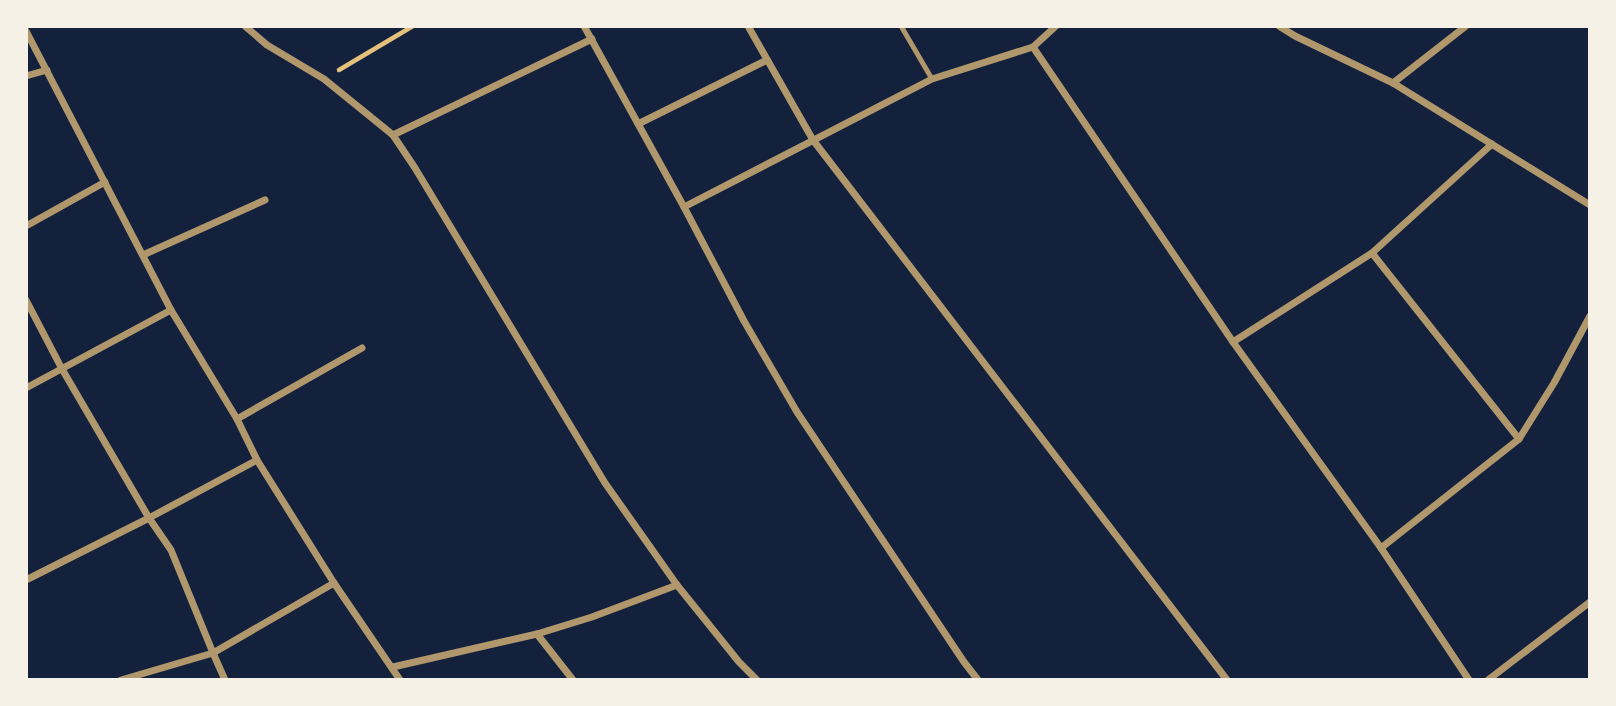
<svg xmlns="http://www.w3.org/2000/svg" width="1616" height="706" viewBox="0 0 1616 706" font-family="'Fira Sans Condensed',sans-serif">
  <rect width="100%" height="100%" fill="#14213d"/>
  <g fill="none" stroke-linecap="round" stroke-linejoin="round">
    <path stroke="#e5c07b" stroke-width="4.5" d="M339 70 413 26"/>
    <path stroke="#b1986c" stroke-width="5" d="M901 26 932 79"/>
    <g stroke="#b1986c" stroke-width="7">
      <path d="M245 26 267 45 324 79 393 135 415 168 605 483 677 585 739 662 757 680"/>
      <path d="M584 26 684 207 744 321 797 412 964 662 978 680"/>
      <path d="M748 26 813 140 1227 680"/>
      <path d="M1279 26 1295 36 1393 83 1590 205"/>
      <path d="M26 31 171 310 237 419 257 460 334 583 400 680"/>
      <path d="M1033 47 1233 342 1381 548 1469 680"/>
      <path d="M26 76 47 70"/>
      <path d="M1393 83 1466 26"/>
      <path d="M638 124 767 60"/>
      <path d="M393 135 592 39"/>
      <path d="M684 207 932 79 1033 47 1056 26"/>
      <path d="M26 226 105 182"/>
      <path d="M1372 253 1519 439"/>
      <path d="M143 255 265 200"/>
      <path d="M26 300 62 369 149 518 171 550 213 653 225 680"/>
      <path d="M1233 342 1372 253 1492 144"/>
      <path d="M26 388 171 310"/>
      <path d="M237 419 362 348"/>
      <path d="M1381 548 1519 439 1554 383 1590 316"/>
      <path d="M26 580 149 518 257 460"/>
      <path d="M537 634 573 680"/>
      <path d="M393 667 537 634 592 617 677 585"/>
      <path d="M121 680 213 653 334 583"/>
      <path d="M1488 680 1590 602"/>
    </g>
  </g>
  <rect width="1616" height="706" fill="none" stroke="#f6f1e7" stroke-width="56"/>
</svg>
